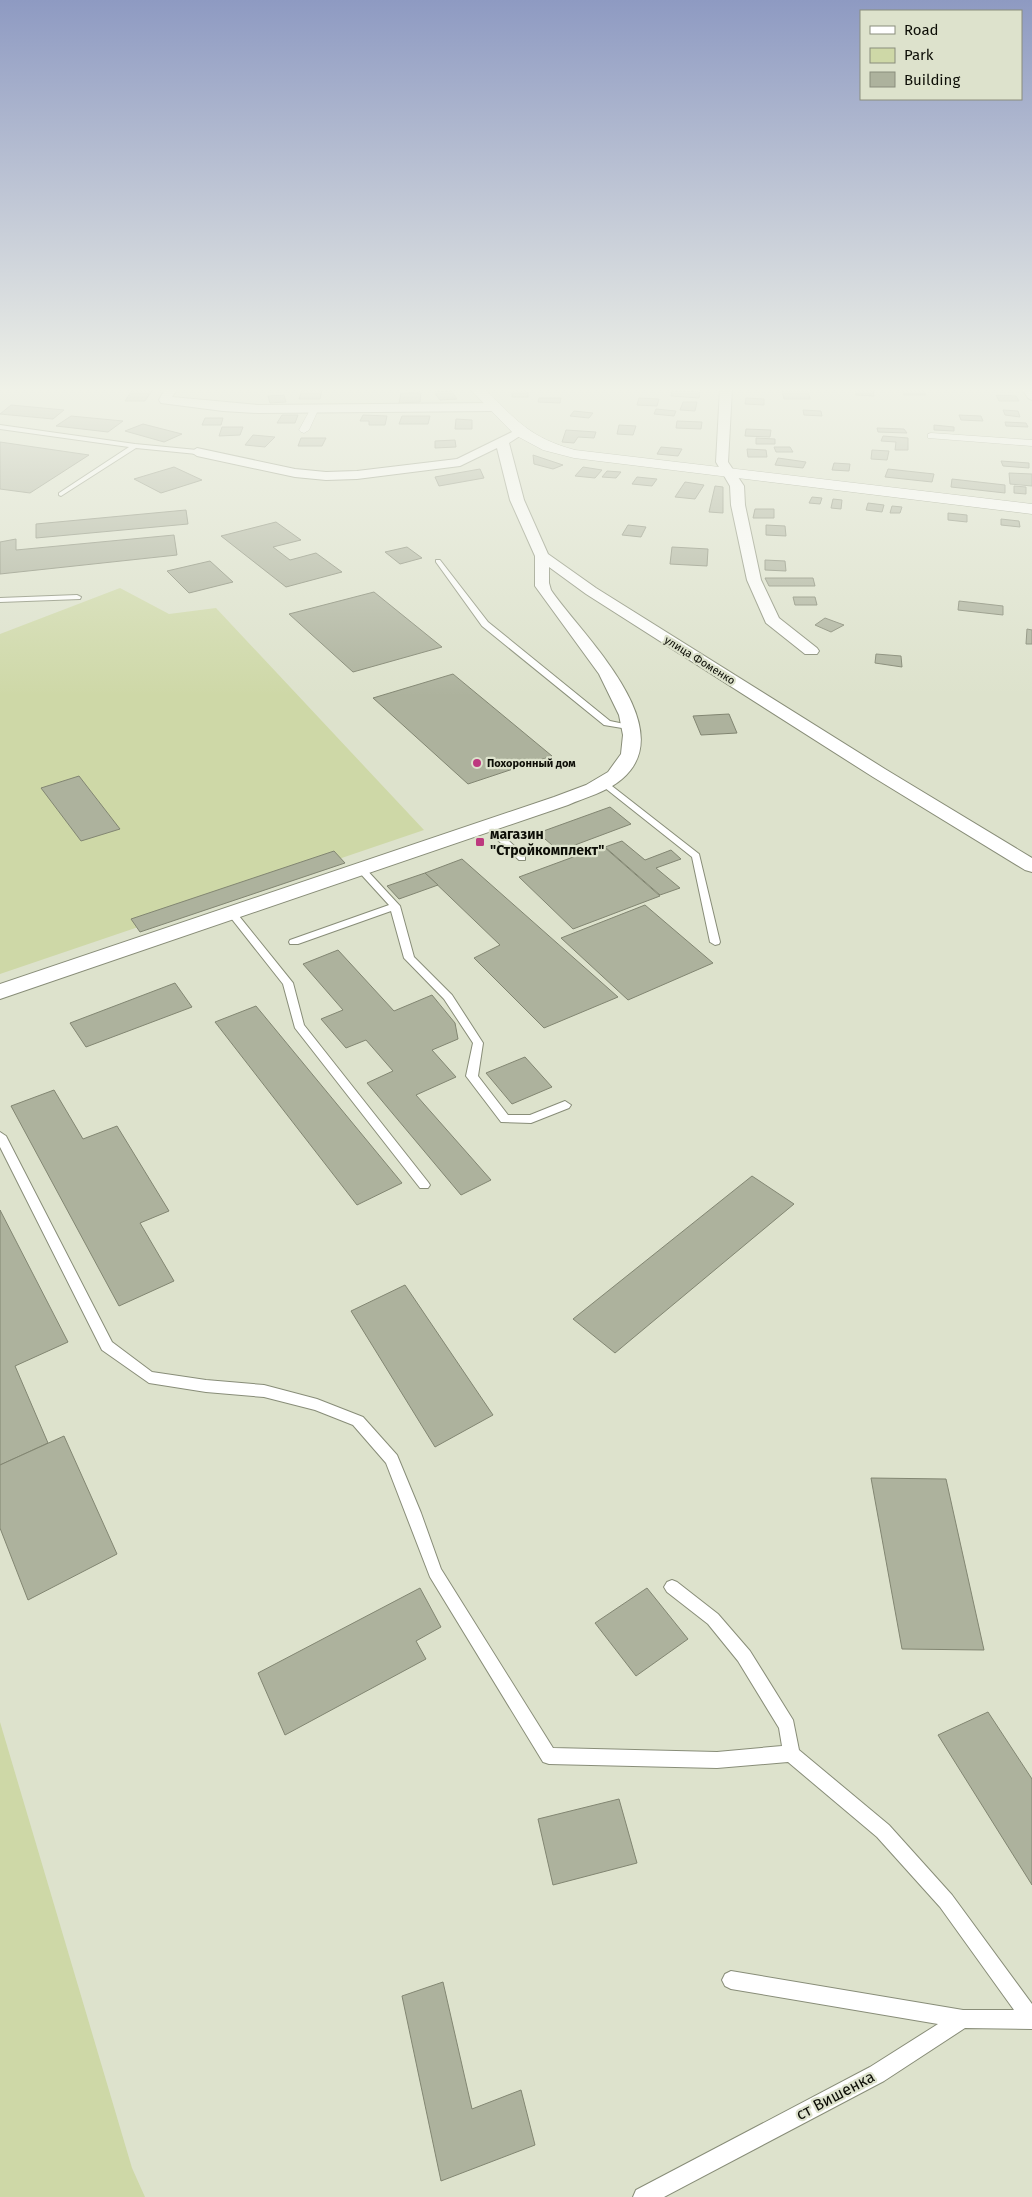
<svg xmlns="http://www.w3.org/2000/svg" width="1032" height="2197" viewBox="0 0 1032 2197" font-family="'Fira Sans',sans-serif">
  <rect width="100%" height="100%" fill="#dde2cc"/>
  <g fill="#ced8a7">
    <path d="M120 588 169 614 216 608 424 830 0 974V634Z"/>
    <path d="M0 1722 132 2168 145 2197H0Z"/>
  </g>
  <g fill="#adb29d" stroke="#828672">
    <path d="M133 389H153L145 401H125Z"/>
    <path d="M856 389 873 390 874 396 856 395Z"/>
    <path d="M902 389H922L926 395H904Z"/>
    <path d="M302 390H322L320 399H299Z"/>
    <path d="M451 391 457 399 440 400 434 392Z"/>
    <path d="M672 391 700 392 699 398 671 396Z"/>
    <path d="M782 391H808L810 399H784Z"/>
    <path d="M421 392 420 402 399 403 401 393Z"/>
    <rect x="512" y="392" width="16" height="5"/>
    <path d="M284 395 286 402 270 403 268 396Z"/>
    <path d="M996 395 1016 396 1019 401H999Z"/>
    <path d="M539 398H561L560 403 538 402Z"/>
    <path d="M639 398 659 399 657 406 637 405Z"/>
    <path d="M746 398 764 399V405L745 404Z"/>
    <path d="M683 402H697L695 411 680 410Z"/>
    <path d="M11 405 64 410 53 419 0 414Z"/>
    <path d="M656 409 676 411 674 416 654 414Z"/>
    <path d="M803 410 821 411 822 416 804 415Z"/>
    <path d="M1003 410 1018 411 1020 417 1005 415Z"/>
    <path d="M574 411 593 413 589 418 570 416Z"/>
    <path d="M282 415H298L295 423H277Z"/>
    <path d="M363 415 387 416 385 425H369V421H360Z"/>
    <path d="M959 415 981 416 983 421 961 420Z"/>
    <path d="M71 416 123 421 108 432 56 426Z"/>
    <path d="M402 416H430L428 424H399Z"/>
    <path d="M205 418H223L221 425H202Z"/>
    <path d="M456 419 472 420V429H455Z"/>
    <path d="M677 421 702 422 701 429 676 428Z"/>
    <path d="M1005 422 1026 423 1028 427 1006 426Z"/>
    <path d="M143 424 182 434 164 442 125 431Z"/>
    <path d="M619 425 636 426 633 435 617 434Z"/>
    <path d="M934 425 954 427V431L934 430Z"/>
    <path d="M222 427H243L240 435 219 436Z"/>
    <path d="M877 428 904 429 907 433 878 432Z"/>
    <path d="M746 429 771 430 770 437 745 436Z"/>
    <path d="M566 430 596 432 594 438 578 437 574 443 562 442Z"/>
    <path d="M253 435 275 437 265 447 245 445Z"/>
    <path d="M883 436 908 438V450H895L896 442 881 441Z"/>
    <path d="M301 438H326L322 446H298Z"/>
    <path d="M756 438 775 439V444H756Z"/>
    <path d="M455 440 456 447 435 448V441Z"/>
    <path d="M0 442 89 455 30 493 0 489Z"/>
    <path d="M661 447 682 449 678 456 657 454Z"/>
    <path d="M774 447H790L793 452H776Z"/>
    <path d="M747 449 766 450 767 457H748Z"/>
    <path d="M872 450 889 451 887 460 871 459Z"/>
    <path d="M533 455 563 465 553 469 534 464Z"/>
    <path d="M778 458 806 462 803 468 775 465Z"/>
    <path d="M1001 461 1029 463V468L1003 466Z"/>
    <path d="M834 463 850 464 849 471 832 470Z"/>
    <path d="M174 467 202 480 161 493 134 479Z"/>
    <path d="M583 467 602 470 595 478 575 476Z"/>
    <path d="M480 469 484 478 439 486 435 477Z"/>
    <path d="M888 469 934 474 932 482 885 477Z"/>
    <path d="M607 471 621 472 616 478 602 477Z"/>
    <path d="M1009 473 1032 474V486L1010 484Z"/>
    <path d="M637 477 657 479 652 486 632 484Z"/>
    <path d="M952 479 1005 485V493L951 487Z"/>
    <path d="M685 482 704 485 695 499 675 497Z"/>
    <path d="M715 486 723 487V513L709 512Z"/>
    <path d="M1014 486 1026 487V494L1014 493Z"/>
    <path d="M812 497 822 498 820 504 809 503Z"/>
    <path d="M833 499 842 500 841 509 831 508Z"/>
    <path d="M868 503 884 505 882 512 866 510Z"/>
    <path d="M892 506 902 507 900 513H890Z"/>
    <path d="M755 509H774V518H753Z"/>
    <path d="M186 510 188 524 36 538V524Z"/>
    <path d="M948 513 967 515V522L948 520Z"/>
    <path d="M1001 519 1019 521 1020 527 1001 525Z"/>
    <path d="M276 522 301 540 273 547 290 560 316 553 342 572 286 587 221 536Z"/>
    <path d="M628 525 646 527 641 537 622 535Z"/>
    <path d="M766 525 785 526 786 536 766 535Z"/>
    <path d="M174 535 177 555 0 574V542L16 539V550Z"/>
    <path d="M407 547 422 558 400 564 385 552Z"/>
    <path d="M672 547 708 549 707 566 670 564Z"/>
    <path d="M765 560 785 561 786 571 765 570Z"/>
    <path d="M210 561 233 582 189 593 167 571Z"/>
    <path d="M765 578H813L815 586H769Z"/>
    <path d="M374 592 442 647 353 672 289 614Z"/>
    <path d="M793 597H815L817 605H795Z"/>
    <path d="M959 601 1003 606V615L958 610Z"/>
    <path d="M825 618 844 625 831 632 815 625Z"/>
    <path d="M1027 629 1032 630V644H1026Z"/>
    <path d="M876 654 901 656 902 667 875 663Z"/>
    <path d="M453 674 552 756 468 784 373 698Z"/>
    <path d="M729 714 737 733 701 735 693 716Z"/>
    <path d="M79 776 120 829 81 841 41 788Z"/>
    <path d="M610 807 631 824 559 851 538 833Z"/>
    <path d="M622 841 645 860 671 850 681 859 656 868 680 888 660 895 605 847Z"/>
    <path d="M603 846 660 896 573 929 519 877Z"/>
    <path d="M334 851 345 863 140 932 131 919Z"/>
    <path d="M462 859 618 997 544 1028 474 958 500 945 425 873Z"/>
    <path d="M425 873 438 885 399 899 387 886Z"/>
    <path d="M645 905 713 963 628 1000 561 938Z"/>
    <path d="M338 950 394 1011 432 995 455 1023 458 1039 432 1050 456 1077 416 1095 491 1180 461 1195 367 1083 393 1071 366 1040 346 1048 321 1019 343 1010 303 964Z"/>
    <path d="M175 983 192 1007 86 1047 70 1023Z"/>
    <path d="M256 1006 402 1183 357 1205 215 1022Z"/>
    <path d="M525 1057 552 1087 512 1104 486 1073Z"/>
    <path d="M54 1090 83 1139 117 1126 169 1211 140 1223 174 1281 119 1306 11 1106Z"/>
    <path d="M752 1176 794 1204 615 1353 573 1319Z"/>
    <path d="M0 1210 68 1342 15 1366 48 1443 0 1465Z"/>
    <path d="M405 1285 493 1415 435 1447 351 1311Z"/>
    <path d="M64 1436 117 1554 28 1600 0 1528V1465Z"/>
    <path d="M871 1478 946 1479 984 1650 902 1649Z"/>
    <path d="M420 1588 441 1627 416 1641 426 1659 285 1735 258 1673Z"/>
    <path d="M647 1588 688 1639 636 1676 595 1623Z"/>
    <path d="M988 1712 1032 1779V1885L938 1735Z"/>
    <path d="M619 1799 637 1863 553 1885 538 1819Z"/>
    <path d="M443 1982 472 2109 521 2090 535 2145 441 2181 402 1996Z"/>
  </g>
  <g fill="none" stroke-linecap="round" stroke-linejoin="round">
    <g stroke="#888d78" stroke-width="2">
      <g id="service">
        <path d="M0 425 135 444 197 450 200 452 197 454 136 448 61 496 59 495V493L129 447 0 429Z"/>
        <path d="M436 560H440L488 622 610 721 634 726V730L604 725 482 626 436 562Z"/>
        <path d="M77 595 81 597 80 599 0 602V598Z"/>
        <path d="M603 779 699 854 720 942 719 944 715 945 710 942 692 857 600 784 599 782Z"/>
        <path d="M488 823 491 824 525 856V860H519L485 828V824Z"/>
        <path d="M361 866 364 867 400 906 414 957 452 995 483 1043 478 1076 508 1115H530L565 1101 571 1105 569 1108 531 1123 501 1122 466 1076 473 1043 444 999 404 958 391 911 298 944H290L289 942 290 940 389 905 358 871V867Z"/>
        <path d="M232 910 235 911 293 983 304 1025 428 1182 430 1185 428 1188H420L295 1028 283 984 227 913Z"/>
        <path d="M0 1132 6 1136 112 1342 152 1372 206 1380 264 1385 317 1399 363 1417 397 1455 421 1513 441 1569 553 1748 717 1752 782 1746 779 1728 738 1661 708 1624 667 1592 664 1587 667 1582 672 1580 677 1582 718 1614 750 1651 793 1720 799 1750 889 1825 952 1895 1032 2004V2029L965 2028 884 2081 664 2197H633L636 2190 870 2067 938 2024 731 1989 725 1986 722 1980 725 1974 731 1971 963 2010H1014L940 1907 877 1837 788 1762 717 1768 549 1764 543 1762 430 1577 386 1463 353 1425 315 1410 264 1397 206 1392 149 1383 102 1350 0 1147Z"/>
      </g>
    </g>
    <g stroke="#888d78" stroke-width="1">
      <g id="pedestrian">
        <path d="M315 405 319 408 309 430 304 433 301 432 299 430 311 408Z"/>
        <path d="M931 433 1032 440V446L928 438V434Z"/>
      </g>
    </g>
    <g stroke="#888d78" stroke-width="2">
      <g id="minor">
        <path d="M165 389H177L172 397 258 405 495 403 501 407 495 411 258 413 223 411 161 403 159 400Z"/>
        <path d="M720 389H732L728 462 744 486 745 505 761 580 779 618 817 648 819 651 817 654H805L766 623 747 580 731 505 730 486 716 462Z"/>
        <path d="M1022 389H1032V400L1028 398Z"/>
        <path d="M520 428 524 429 526 432 509 443 524 500 548 554 596 588 885 769 1032 858V872L1025 870 873 777 586 594 549 567V583L551 590C579 632 683 727 622 779 607 792 586 797 568 805L0 999V984L554 797 586 785 608 772 621 754 623 735 619 715 599 674 535 586V556L510 500 497 448 460 466 357 479 326 480 295 477 197 456 191 452 197 448 295 469 326 472 357 471 457 459Z"/>
      </g>
    </g>
    <g stroke="#888d78" stroke-width="1">
      <path id="secondary" d="M470 389H485C516 420 530 438 575 450L1032 504V514L574 458 543 450 515 435Z"/>
    </g>
    <use href="#service" fill="#fff" fill-rule="evenodd"/>
    <use href="#pedestrian" fill="#fff" fill-rule="evenodd"/>
    <use href="#minor" fill="#fff" fill-rule="evenodd"/>
    <use href="#secondary" fill="#fff" fill-rule="evenodd"/>
  </g>
  <linearGradient id="sky" x2="0" y2="1"><stop stop-color="#8e9ac2"/><stop offset="0.56" stop-color="#f0f2e8"/><stop offset="1" stop-color="#f0f2e8" stop-opacity="0"/></linearGradient>
  <rect width="1032" height="696" fill="url(#sky)"/>
  <g fill="#bd397f" stroke="#dde2cc" stroke-width="2">
    <circle cx="477" cy="763" r="5"/>
    <rect x="475" y="837" width="10" height="10" rx="2.5"/>
  </g>
  <g text-anchor="middle" stroke-width="4.5" stroke-linejoin="round" paint-order="stroke">
    <g font-size="11" fill="#0d0e07" stroke="#dde2cc">
      <text transform="translate(700 660) rotate(32)" y="4">улица Фоменко</text>
    </g>
    <g font-size="11" font-weight="bold" fill="#0d0e07" stroke="#dde2cc" text-anchor="start">
      <text x="487" y="767">Похоронный дом</text>
    </g>
    <g font-size="14" font-weight="bold" fill="#0d0e07" stroke="#dde2cc" text-anchor="start">
      <text x="490" y="839">магазин<tspan x="490" dy="16">"Стройкомплект"</tspan></text>
    </g>
    <g font-size="16" fill="#0d0e07" stroke="#dde2cc">
      <text transform="translate(835 2095) rotate(-28)" y="6">ст Вишенка</text>
    </g>
  </g>
  <rect x="860" y="10" width="162" height="90" fill="#dde2cc" stroke="#8a8d7d"/>
  <rect x="870" y="26" width="25" height="8" fill="#ffffff" stroke="#8a8d7d"/>
  <text x="904" y="35" font-size="15" fill="#0d0e07">Road</text>
  <rect x="870" y="48" width="25" height="15" fill="#ced8a7" stroke="#8a8d7d"/>
  <text x="904" y="60" font-size="15" fill="#0d0e07">Park</text>
  <rect x="870" y="72" width="25" height="15" fill="#adb29d" stroke="#8a8d7d"/>
  <text x="904" y="85" font-size="15" fill="#0d0e07">Building</text>
</svg>
